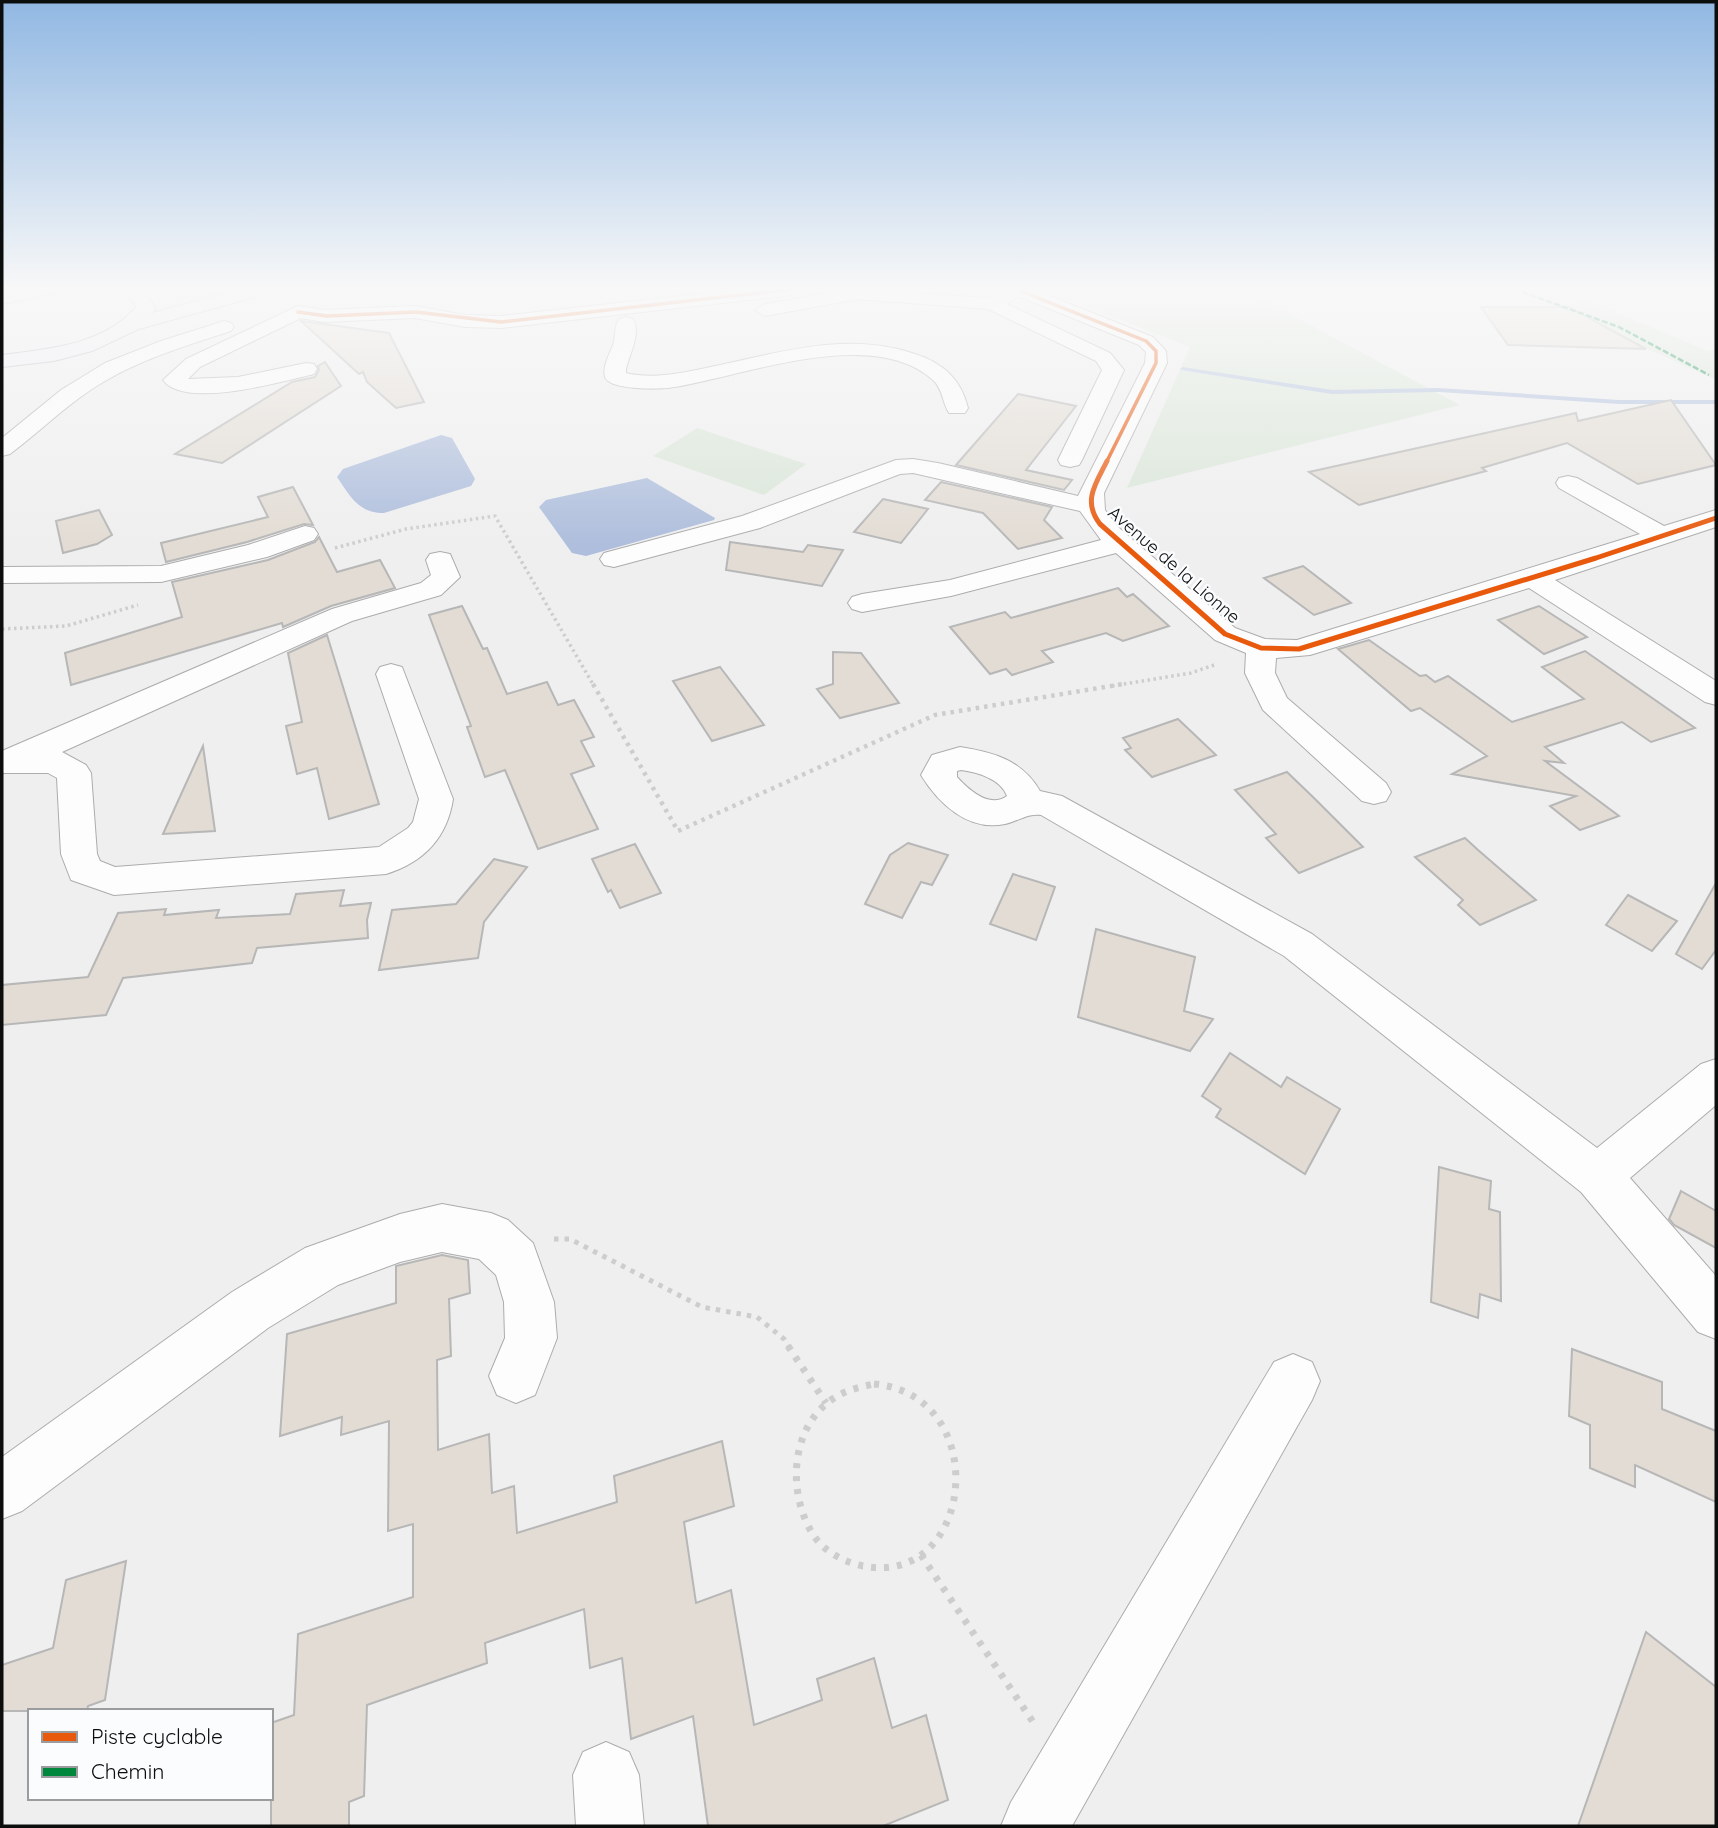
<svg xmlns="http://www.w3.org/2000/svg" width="1718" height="1828" viewBox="0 0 1718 1828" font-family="Quicksand,sans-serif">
  <rect width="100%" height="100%" fill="#efeff0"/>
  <g fill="#dae6d8">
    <path d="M184 289H249L155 314 160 306 154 296 147 293Z"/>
    <path d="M1039 289H1383L1258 297 1460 405 1127 488 1190 347Z"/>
    <path d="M1516 289H1560L1708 351 1716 349V380Z"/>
    <path d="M697 428 806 464 764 495 653 456Z"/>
  </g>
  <g fill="#aebedc">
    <path d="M441 435 452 438 475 479 471 486 384 513C358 513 351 497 337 477L343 469Z"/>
    <path d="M647 478 715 518 714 520 586 556 572 553 539 507 546 500Z"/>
  </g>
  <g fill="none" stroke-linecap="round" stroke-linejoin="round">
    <path fill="#aebedc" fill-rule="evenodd" d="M1183 367 1332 390 1439 388 1619 400H1716V404H1619L1439 392 1332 394 1181 370 1180 369Z"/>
  </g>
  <g fill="#e2dcd4" stroke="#b7b7b7" stroke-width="2">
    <path d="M1481 307H1569L1646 349 1508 345Z"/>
    <path d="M301 321 389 333 424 402 396 408 367 382 363 372 359 374Z"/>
    <path d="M325 362 341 386 222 463 175 454 292 382 315 377 319 370 318 366Z"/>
    <path d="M1018 394 1076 406 1026 470 1072 480 1064 490 956 465Z"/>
    <path d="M1671 400 1716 465 1638 484 1567 443 1482 468 1486 471 1359 505 1309 472 1576 413 1578 421Z"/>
    <path d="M941 482 1052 507 1044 520 1062 538 1018 549 983 513 925 500Z"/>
    <path d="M293 487 313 525 304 524 247 542 166 562 161 543 268 517 258 497Z"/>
    <path d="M883 499 928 509 901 543 854 532Z"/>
    <path d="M99 510 112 535 97 544 63 553 56 521Z"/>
    <path d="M319 537 337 572 380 560 395 588 331 606 283 627 282 623 71 685 65 653 182 617 172 582 268 560 315 542Z"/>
    <path d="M730 542 803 552 808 545 843 550 822 586 726 570Z"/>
    <path d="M1303 566 1351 603 1314 615 1264 578Z"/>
    <path d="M1118 588 1127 597 1133 594 1169 626 1123 641 1106 633 1042 651 1053 662 1012 675 1006 669 990 674 950 627 1005 612 1011 618Z"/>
    <path d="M462 606 483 649 487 648 507 694 547 682 558 705 574 700 594 737 581 741 594 766 571 774 598 829 538 849 505 770 485 777 467 727 471 726 429 615Z"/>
    <path d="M1539 606 1587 637 1544 654 1498 620Z"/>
    <path d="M327 635 379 804 329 819 317 768 297 774 286 726 302 722 288 653Z"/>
    <path d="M1369 640 1420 676 1426 675 1435 682 1448 676 1512 722 1584 699 1542 667 1585 651 1695 728 1651 742 1622 722 1545 747 1564 763 1545 761 1619 816 1580 830 1550 806 1576 796 1452 774 1487 756 1420 708 1411 711 1338 649Z"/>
    <path d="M833 652 861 653 899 703 840 718 817 689 833 684Z"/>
    <path d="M720 667 764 725 712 741 673 681Z"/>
    <path d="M1178 719 1216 755 1152 777 1125 750 1131 748 1123 738Z"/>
    <path d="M203 746 215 831 163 834Z"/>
    <path d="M1287 772 1315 799 1363 847 1299 873 1266 838 1276 834 1235 790Z"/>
    <path d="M1465 838 1478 850 1536 900 1480 925 1458 905 1463 900 1415 857Z"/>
    <path d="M908 843 948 855 932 885 921 882 902 918 865 904 890 855Z"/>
    <path d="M635 844 661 893 620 908 611 890 608 892 592 859Z"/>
    <path d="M494 859 527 867 484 922 478 958 379 970 392 910 456 904Z"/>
    <path d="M1013 874 1055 887 1036 940 990 924Z"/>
    <path d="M1716 883V950L1702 969 1676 954Z"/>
    <path d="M344 890 340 906 371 903 367 920 368 938 257 948 252 963 123 978 106 1015 2 1025V985L88 977 118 913 166 909 164 915 219 910 216 918 290 914 296 894Z"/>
    <path d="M1628 895 1677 921 1652 951 1606 925Z"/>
    <path d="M1096 929 1195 957 1184 1011 1213 1019 1190 1051 1078 1017Z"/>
    <path d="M1230 1053 1281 1087 1287 1077 1340 1109 1305 1174 1216 1117 1221 1109 1202 1096Z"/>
    <path d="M1439 1167 1491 1181 1489 1209 1500 1212 1501 1301 1480 1294 1478 1318 1431 1302Z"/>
    <path d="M1681 1191 1716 1211V1248L1674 1225 1669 1219Z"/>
    <path d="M442 1255 468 1260 470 1293 449 1299 451 1356 437 1360 438 1450 489 1434 492 1493 514 1486 517 1533 617 1502 614 1476 722 1441 734 1506 684 1522 696 1603 731 1590 754 1725 822 1700 817 1679 874 1658 892 1728 926 1715 948 1800 883 1826H708L693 1716 631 1739 622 1658 590 1668 584 1609 485 1643 487 1663 367 1705 364 1796 349 1802V1826H271V1723L294 1715 298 1634 413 1597V1524L388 1531 389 1421 341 1435 342 1417 280 1436 287 1334 396 1303V1266Z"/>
    <path d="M1572 1349 1662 1382V1409L1716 1431V1502L1635 1465V1487L1590 1468V1425L1569 1416Z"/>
    <path d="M126 1561 105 1700 88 1706 87 1711H2V1665L53 1648 66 1580Z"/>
    <path d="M1646 1632 1716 1687V1826H1578Z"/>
  </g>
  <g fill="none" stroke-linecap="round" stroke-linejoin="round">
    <g stroke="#acacad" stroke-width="2">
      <g id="minor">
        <path d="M744 289H801L792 295 501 328 465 327 415 318 324 322 301 318 200 367 188 379 238 377 306 363 314 364 317 369 314 374C284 381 184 410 163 380L186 359 298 306 324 310 415 306 465 315 501 316Z"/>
        <path d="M850 289 989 298 1004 289H1032L1153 337 1166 351 1167 363 1104 493 1105 510 1118 527 1235 628 1265 639 1297 640 1640 534 1559 488 1556 483 1559 478 1568 476 1577 478 1664 526 1716 510V527L1555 580 1716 681V705L1705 702 1529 588 1310 655 1276 658 1275 673 1287 698 1386 783 1391 792 1386 801 1374 804 1362 801 1263 710 1245 673 1246 653 1215 640 1116 553 951 596 862 612 852 609 848 603 852 597 862 594 950 580 1101 540 1080 511 913 473 900 474 760 528 614 567 604 565 600 559 604 553 742 516 896 460 913 459 938 463 1078 496 1145 363 1146 352 1139 345 1018 296 1007 304 1110 353 1124 370 1082 460 1079 465 1070 467 1061 465 1058 460 1102 370 1096 361 988 309 858 299 765 316 755 310 765 304Z"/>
        <path d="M626 317 633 319C641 335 630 352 626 369V373L630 374C658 379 687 372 715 366 782 352 847 331 915 354 943 363 961 379 968 408L965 413H949C942 402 943 389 933 380 871 324 740 378 668 388 656 389 609 390 605 377 602 367 610 353 613 345 616 336 614 326 619 319Z"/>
        <path d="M224 321 231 323 234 327 231 331C188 345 144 358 105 381 70 401 42 430 10 454L2 456V438L61 390 105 363 161 341Z"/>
        <path d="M305 526 314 528 318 534 314 540 267 557 161 582 2 583V567L161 566 248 545Z"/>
        <path d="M440 552 450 554 460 577 441 595 352 621 62 752 86 765 91 773 97 854 100 861 115 867 379 847 408 828 413 822 419 799 376 674 380 667 391 664 402 667 453 799C447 838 424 862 386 874L114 895 71 880 61 854 57 778 48 773H2V751L332 609 421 583 431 575 426 560 430 554Z"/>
        <path d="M960 747C993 752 1022 760 1040 791L1062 796 1312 934 1597 1148 1701 1064 1716 1059V1105L1630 1178 1716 1276V1339L1698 1332 1581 1192 1284 956 1041 815C1028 813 1018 821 1005 824 968 832 938 803 921 775L932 755ZM961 770C977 772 1001 779 1007 796 989 809 968 789 957 777V771Z"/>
        <path d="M442 1204 491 1213 508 1220 533 1243 554 1302 557 1338 535 1395 516 1403 497 1395 489 1376 505 1338 504 1302 496 1275 479 1259 442 1252 400 1262 338 1285 268 1328 22 1511 2 1519V1457L232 1292 305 1248 400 1214Z"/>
        <path d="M1293 1354 1312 1362 1320 1381 1312 1400 1072 1826H1001L1011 1802 1274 1362Z"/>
        <path d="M606 1742 629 1752 639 1775 644 1826H576L573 1775 583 1752Z"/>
      </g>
    </g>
    <g stroke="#b1b2bb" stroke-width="2">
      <g id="major">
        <path d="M20 289H57L55 293 2 304V292Z"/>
        <path d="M112 289 144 290 156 308 152 313 242 289H271L269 293 139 329 92 351 54 361 2 367V355C48 349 104 345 136 307 133 297 124 295 114 293Z"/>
      </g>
    </g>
    <g stroke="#cdcdcd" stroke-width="3.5" stroke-dasharray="2.5 3.5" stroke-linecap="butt">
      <path d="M335 548 406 529 495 516 594 686"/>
      <path d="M2 629 66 626 138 605"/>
      <path d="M1112 686 1191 673 1217 664"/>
    </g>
    <path stroke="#cdcdcd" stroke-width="4.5" stroke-dasharray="3.5 5" stroke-linecap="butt" d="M593 684 678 831 935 715 1123 684"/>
    <path stroke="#cdcdcd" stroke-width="5" stroke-dasharray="4.5 6" stroke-linecap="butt" d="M554 1239H570L702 1307 757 1317 784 1339 789 1347"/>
    <g stroke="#cdcdcd" stroke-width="7" stroke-dasharray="5 8" stroke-linecap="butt">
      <path d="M788 1346 826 1403"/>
      <path d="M874 1384C994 1395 975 1588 863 1566 844 1562 825 1552 814 1536 787 1495 789 1427 834 1398 846 1390 860 1387 874 1384Z"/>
      <path d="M921 1555 1033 1722"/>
    </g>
    <use href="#minor" fill="#fdfdfd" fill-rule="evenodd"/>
    <use href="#major" fill="#eff0f5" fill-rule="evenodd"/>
    <path stroke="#00873e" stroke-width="2.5" stroke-dasharray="6 2.5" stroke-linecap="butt" d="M1514 289 1619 327 1709 375"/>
    <g stroke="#fbfcfe" stroke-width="6">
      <g id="cycleway-far1">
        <path d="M1016 289 1146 341 1156 351V363L1106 463"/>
        <path d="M298 312 327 316 416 312 501 322 792 289"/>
      </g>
    </g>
    <g stroke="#fbfcfe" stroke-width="9">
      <path id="cycleway" d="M1107 461C1096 483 1082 501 1100 524L1225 634 1261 648 1299 649 1596 558 1716 518"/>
    </g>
    <use href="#cycleway-far1" stroke="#e8590c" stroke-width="3.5"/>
    <use href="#cycleway" stroke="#e8590c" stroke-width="5"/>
  </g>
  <linearGradient id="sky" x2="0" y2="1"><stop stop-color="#91b8e3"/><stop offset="0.53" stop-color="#f8f8f8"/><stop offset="1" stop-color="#f8f8f8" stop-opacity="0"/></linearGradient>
  <rect width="1718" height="545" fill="url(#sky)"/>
  <g text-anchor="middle" stroke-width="5" stroke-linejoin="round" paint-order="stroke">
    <g font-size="18" fill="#0c0d0d" stroke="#fbfcfe">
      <text transform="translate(1174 565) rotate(41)" y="6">Avenue de la Lionne</text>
    </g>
  </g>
  <rect width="1718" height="1828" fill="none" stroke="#0c0d0d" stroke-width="7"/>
  <rect x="28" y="1709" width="245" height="91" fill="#fbfcfe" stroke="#9b9c9e" stroke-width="2"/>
  <rect x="42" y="1732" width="35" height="10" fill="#e8590c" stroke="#9b9c9e" stroke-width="2"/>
  <text x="91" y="1744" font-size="21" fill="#0c0d0d">Piste cyclable</text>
  <rect x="42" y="1767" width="35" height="10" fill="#00873e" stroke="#9b9c9e" stroke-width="2"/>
  <text x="91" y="1779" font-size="21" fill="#0c0d0d">Chemin</text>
</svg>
